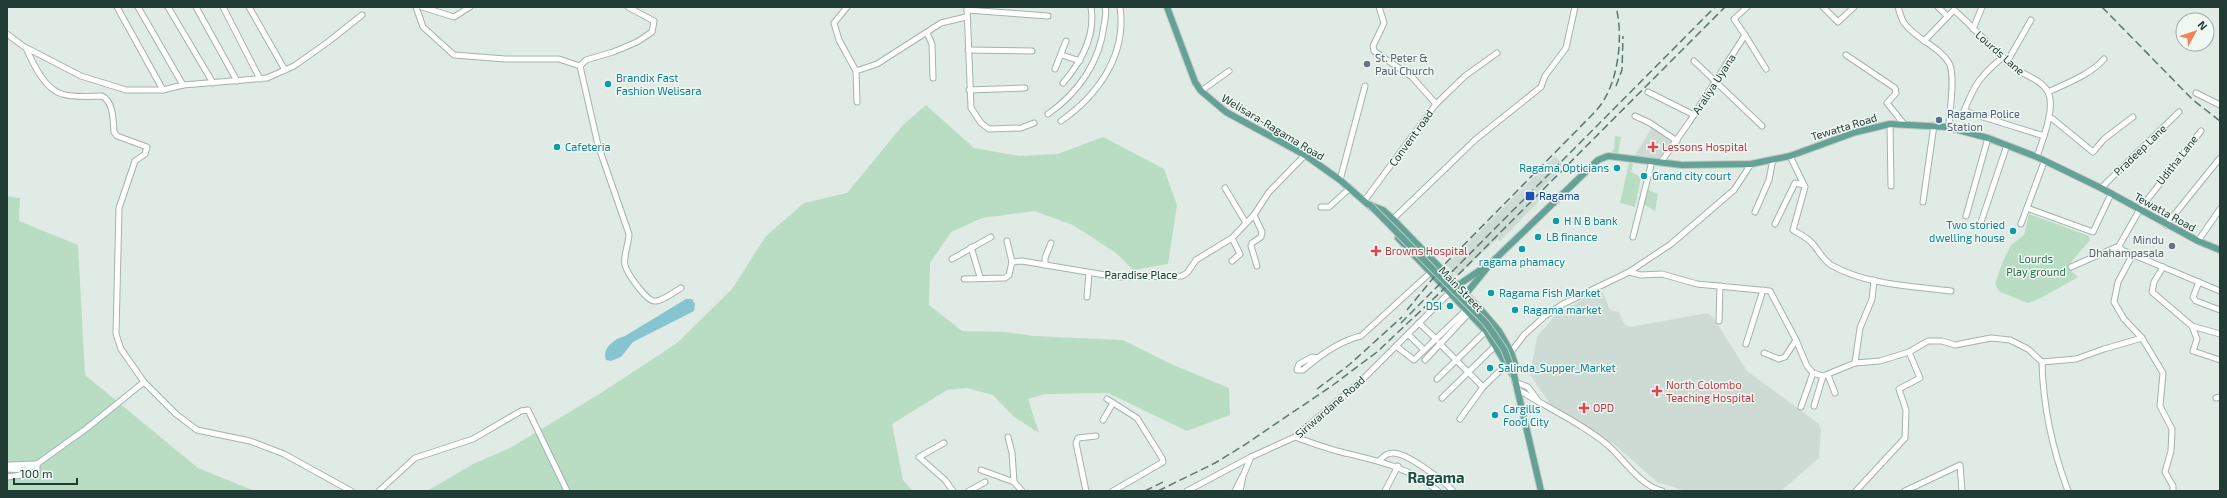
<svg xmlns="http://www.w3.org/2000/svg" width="2227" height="498" viewBox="0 0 2227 498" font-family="'Exo 2',sans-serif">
  <rect width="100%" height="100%" fill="#e0ebe6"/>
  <g fill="#cedbd5">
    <path d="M1653 126 1673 139 1658 160 1634 157Z"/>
    <path d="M1555 156 1564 166 1539 191 1544 196 1500 241 1497 239 1458 276 1446 265Z"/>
    <path d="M1600 290 1603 292 1610 310 1619 312 1625 325 1630 327 1707 313 1713 317 1747 371 1819 424 1821 430 1819 458 1781 491H1686L1657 482 1614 444 1550 404 1530 375 1537 337 1555 315Z"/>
  </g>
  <g fill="#b8ddc3">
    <path d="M926 105 974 148 1019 156 1058 154 1103 137 1164 169 1177 205 1168 264 1133 270 1116 253 1073 225 1034 211 982 218 951 232 930 263 929 305 962 331 1005 332 1034 336 1123 340 1171 364 1229 388 1230 415 1187 431 1108 393 1045 394 1028 399 1039 433 1013 416 993 395 967 388 947 390 892 424 903 480 913 491H427L473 464 510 448 601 393 677 343 732 289 766 236 804 203 847 193 903 125Z"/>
    <path d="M1615 136 1621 137 1618 154 1611 151 1614 149Z"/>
    <path d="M1629 163 1633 164 1631 172 1641 177 1635 207 1620 203Z"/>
    <path d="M1651 166 1654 167 1647 189 1658 194 1655 211 1640 202Z"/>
    <path d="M7 196 20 198 19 221 78 245 85 375 198 468 255 491H7Z"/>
    <path d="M2029 214 2089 236 2090 240 2067 267 2078 277 2041 298 2028 303 2000 292 1995 284 2003 261 2011 245 2024 235Z"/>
  </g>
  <path fill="#86c4d2" d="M686 299H692L695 304 694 311 633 342 621 357 611 361 606 360C602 348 614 339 625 336Z"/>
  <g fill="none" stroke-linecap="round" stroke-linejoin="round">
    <g stroke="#a3b3ad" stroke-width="7">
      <g id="minor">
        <path d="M117 7 163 90"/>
        <path d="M138 7 183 85"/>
        <path d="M168 7 213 83"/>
        <path d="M196 7 237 81"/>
        <path d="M223 7 260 79"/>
        <path d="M249 7 285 70"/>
        <path d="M416 7 423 27 454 55 505 59H559L580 66"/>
        <path d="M422 7 454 17 470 7"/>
        <path d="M628 7 654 21 652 32 637 42 613 52 586 60 580 66 598 145 629 234C629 244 623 255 625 265 627 273 647 303 656 301 664 300 674 292 681 288"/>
        <path d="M847 7 834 23 839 40 856 71 857 102"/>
        <path d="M967 7 971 108 981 123 989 129 1021 128 1034 123"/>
        <path d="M1823 7 1838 22 1854 7"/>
        <path d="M1898 7C1900 12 1901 20 1905 24 1917 40 1939 46 1949 63 1956 74 1949 114 1949 128"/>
        <path d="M1938 7 1947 16"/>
        <path d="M967 10 1048 16"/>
        <path d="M1973 29 1982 7"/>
        <path d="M927 33 932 44 933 78"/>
        <path d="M7 34 23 46 81 76 126 90H163L183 85 267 78 294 66 328 42 362 15"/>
        <path d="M1745 35 1766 69"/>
        <path d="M1924 41 1954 10C1976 29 1993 51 2016 69 2026 76 2042 80 2048 92 2056 108 2042 141 2037 157"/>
        <path d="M26 48C33 63 44 89 62 94 74 98 90 96 102 96 114 102 113 121 114 132L117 136 147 147 145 154 135 161 119 208 116 334 121 349 144 382 176 414 197 430 250 441 284 454 351 491"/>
        <path d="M968 50 1032 51"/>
        <path d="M1062 55 1080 61"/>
        <path d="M1846 55 1895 88 1896 93 1887 103 1904 124"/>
        <path d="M2003 57C1980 76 1975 84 1964 111L2044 136"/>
        <path d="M1694 61 1762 126"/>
        <path d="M2007 62 2031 20"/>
        <path d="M1055 69 1066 41"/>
        <path d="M856 71 877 64 941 23 966 17"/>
        <path d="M1063 83C1082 61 1096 36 1091 7"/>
        <path d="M969 90 1025 88"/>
        <path d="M1201 91 1229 71"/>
        <path d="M1648 92 1694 115"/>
        <path d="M2048 92C2067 83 2090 75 2104 59"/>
        <path d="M2196 93 2220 105"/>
        <path d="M1436 104 1465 76 1497 53"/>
        <path d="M1048 114C1078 93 1100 62 1104 25 1105 19 1107 13 1105 7"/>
        <path d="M1635 116 1650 123 1677 141"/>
        <path d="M2049 116 2093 152 2104 139 2133 117"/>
        <path d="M1061 121C1098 95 1127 55 1120 7"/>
        <path d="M1890 124 1891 186"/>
        <path d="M2201 131 2140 209 2119 246 2122 250 2220 291"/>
        <path d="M1790 156 1805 187 1793 230C1799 234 1806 237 1811 242 1819 250 1821 258 1831 265 1866 285 1911 286 1951 291"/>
        <path d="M1661 162 1690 121 1745 35 1734 19 1747 7"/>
        <path d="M1340 180 1365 86"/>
        <path d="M1225 188 1246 223"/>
        <path d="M2101 188 2179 112"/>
        <path d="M1365 200 1436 104 1412 77 1374 51 1373 46 1384 23 1379 7"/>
        <path d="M1923 202 1934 125"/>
        <path d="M1321 207H1329L1350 188"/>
        <path d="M2027 208 2093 232 2111 194"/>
        <path d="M1755 212 1769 180 1773 159"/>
        <path d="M1254 215 1262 232 1261 237 1252 243 1251 246 1257 266"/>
        <path d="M1966 216 1988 138"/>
        <path d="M1393 219 1476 139 1541 87 1545 76 1566 48 1575 7"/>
        <path d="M1775 224 1795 183 1804 185"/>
        <path d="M2021 224 2044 162"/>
        <path d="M1980 225 2007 145"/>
        <path d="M2166 225 2220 158"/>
        <path d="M1633 237 1652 161"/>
        <path d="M1232 238 1240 254 1232 261"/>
        <path d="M1007 241 1012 262"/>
        <path d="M2198 241 2220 209"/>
        <path d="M971 247 980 277"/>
        <path d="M952 259 991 237"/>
        <path d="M1045 265V258L1051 243"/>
        <path d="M2071 267 2119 246"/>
        <path d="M2163 267 2154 282 2152 292 2192 326 2220 334"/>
        <path d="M1629 272 1641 275 1662 274 1697 284 1770 291 1796 340 1807 366 1813 373 1823 376 1855 363 1880 361 1909 352 1920 378 1899 389 1906 410 1905 438 1856 491"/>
        <path d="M964 279 1005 278 1009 275 1012 262 1022 261 1117 277 1182 276 1187 273 1196 260 1232 238 1254 215 1269 192 1305 155"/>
        <path d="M2199 282 2193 297 2196 301 2220 310"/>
        <path d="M1087 297 1089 273"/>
        <path d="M1719 321 1720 286"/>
        <path d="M1419 323 1436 339"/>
        <path d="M2192 326 2197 339 2193 351 2220 360"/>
        <path d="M1408 334 1424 350"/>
        <path d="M2142 338 2163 373 2160 406 2172 429 2171 451 2165 472 2173 486V491"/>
        <path d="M1439 343 1483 387"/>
        <path d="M1746 344 1763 290"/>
        <path d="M1396 346 1414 360 1467 309"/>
        <path d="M1511 352 1524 335 1545 316 1563 304 1629 272 1671 244 1734 190 1751 164"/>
        <path d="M1909 352 1928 341H1942L1955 345 1991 338 2010 340 2028 349 2042 362C2043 405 2053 451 2068 491"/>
        <path d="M1764 353 1779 359 1785 357 1796 340"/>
        <path d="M1317 358 1312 357 1299 364 1297 370H1303C1320 355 1339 341 1361 336L1431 272"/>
        <path d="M1425 360 1470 312"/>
        <path d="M2042 362 2076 359 2104 349 2142 338 2124 319 2114 302 2118 282 2133 254"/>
        <path d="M1855 363 1860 328 1872 299 1874 280"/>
        <path d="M1828 375 1835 393"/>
        <path d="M1437 379 1486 331"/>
        <path d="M1515 382 1528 387 1539 402"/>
        <path d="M1517 389C1544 406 1591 428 1613 450 1627 464 1642 486 1662 491"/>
        <path d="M1442 398 1496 345"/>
        <path d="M2216 398 2220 397"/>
        <path d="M1107 399 1137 418 1162 458 1163 462 1113 491"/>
        <path d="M1814 406 1823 376"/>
        <path d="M1801 407 1813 373"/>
        <path d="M1460 419 1483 387 1506 365"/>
        <path d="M1103 420 1113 403"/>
        <path d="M1008 437 1012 453 1014 482 1022 491"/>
        <path d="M1295 437C1312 443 1328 449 1345 453 1379 461 1410 468 1438 491"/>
        <path d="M944 443 919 457 945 480 953 491"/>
        <path d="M1380 460C1384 456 1387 453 1393 453 1407 453 1443 480 1453 491"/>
        <path d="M9 465 36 464"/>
        <path d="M7 469 26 470 37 464 87 428 144 382"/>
        <path d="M981 470 1014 482"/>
        <path d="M7 477 37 473V464"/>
        <path d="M379 491 415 458 473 439 521 411 528 410 567 491"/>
        <path d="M969 491 985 482"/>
        <path d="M1086 491 1076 443 1078 438 1096 436"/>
        <path d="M1187 491 1251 457 1295 437 1361 381 1450 292"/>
        <path d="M1235 491 1242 477"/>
        <path d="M1240 491 1243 476 1251 457"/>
        <path d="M1385 491 1398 466"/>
        <path d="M1905 491 1960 465 1962 491"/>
      </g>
    </g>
    <g stroke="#c1c8c6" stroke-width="8">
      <g id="major">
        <path d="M1167 7 1195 82 1201 91 1226 112 1305 155 1340 180 1372 208"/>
        <path d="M1370 205 1383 210 1393 219 1482 311 1499 331 1511 352 1515 364 1514 375 1541 491"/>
        <path d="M1398 238 1486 331 1512 374"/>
        <path d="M1454 288 1486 266"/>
        <path d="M1460 301 1491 263 1598 160 1608 156 1682 165 1751 164 1790 156 1856 132 1890 124 1947 127 1988 138 2037 157 2101 188 2198 241 2220 250"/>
      </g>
    </g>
    <use href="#minor" stroke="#fff" stroke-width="5"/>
    <use href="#major" stroke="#63a294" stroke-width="6"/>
    <g stroke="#5a7771" stroke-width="1.5" stroke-dasharray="8 4" stroke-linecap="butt">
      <path d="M2102 7 2193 100 2220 121"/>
      <path d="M1616 86 1622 70 1623 36"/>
      <path d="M1407 310 1443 266 1587 120C1594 113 1601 106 1605 98 1619 74 1623 34 1616 7"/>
      <path d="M1401 323 1715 7"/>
      <path d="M1317 389 1349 365 1402 317"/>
      <path d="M1145 491 1163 482"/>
      <path d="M1158 491 1215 463 1246 444 1333 385 1377 352 1446 287 1725 7"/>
    </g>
    <g stroke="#c1c8c6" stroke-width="8" stroke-linecap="butt">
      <path id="major-bridge" d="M1370 205 1486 323 1504 349 1514 375"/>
    </g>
    <use href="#major-bridge" stroke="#63a294" stroke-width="6"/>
  </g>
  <g fill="#6b7280" stroke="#f0f8f4" stroke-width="1.5">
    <circle cx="1367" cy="64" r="4"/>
    <circle cx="2172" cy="246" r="4"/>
  </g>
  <g fill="#0f9aa8" stroke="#f0f8f4" stroke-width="1.5">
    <circle cx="608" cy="84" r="4"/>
    <circle cx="557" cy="147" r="4"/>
    <circle cx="1617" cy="168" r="4"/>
    <circle cx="1644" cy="176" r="4"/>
    <circle cx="1556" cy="221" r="4"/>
    <circle cx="2013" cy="231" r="4"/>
    <circle cx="1538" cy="237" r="4"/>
    <circle cx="1522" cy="249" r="4"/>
    <circle cx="1491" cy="293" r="4"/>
    <circle cx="1450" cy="306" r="4"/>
    <circle cx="1515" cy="310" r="4"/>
    <circle cx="1490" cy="368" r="4"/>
    <circle cx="1495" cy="415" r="4"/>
  </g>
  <circle fill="#5c6f8a" stroke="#f0f8f4" stroke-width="1.5" cx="1939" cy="120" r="4"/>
  <g fill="#e0444e" stroke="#f0f8f4" stroke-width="1.5">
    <path d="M1651 141h4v4h4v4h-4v4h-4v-4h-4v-4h4z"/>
    <path d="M1374 245h4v4h4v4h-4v4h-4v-4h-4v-4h4z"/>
    <path d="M1655 385h4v4h4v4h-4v4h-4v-4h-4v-4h4z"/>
    <path d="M1582 402h4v4h4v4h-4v4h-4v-4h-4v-4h4z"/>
  </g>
  <rect fill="#1a4fb4" stroke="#f0f8f4" stroke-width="1.5" x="1525" y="191" width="10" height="10" rx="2"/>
  <g text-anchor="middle" stroke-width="3" stroke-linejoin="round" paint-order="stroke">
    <g font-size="11" fill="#203c35" stroke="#f0f8f4">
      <text transform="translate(2000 53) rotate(41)" y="4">Lourds Lane</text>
      <text transform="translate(1714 84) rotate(-57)" y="4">Araliya Uyana</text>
      <text transform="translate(1273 127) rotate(31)" y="4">Welisara-Ragama Road</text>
      <text transform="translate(1844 127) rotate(-17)" y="4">Tewatta Road</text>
      <text transform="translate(1411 138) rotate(-54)" y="4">Convent road</text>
      <text transform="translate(2140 150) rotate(-44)" y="4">Pradeep Lane</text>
      <text transform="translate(2177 160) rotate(-52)" y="4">Uditha Lane</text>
      <text transform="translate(2165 212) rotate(29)" y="4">Tewatta Road</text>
      <text x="1141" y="279">Paradise Place</text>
      <text transform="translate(1461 289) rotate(46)" y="4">Main Street</text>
      <text transform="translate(1330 407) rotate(-41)" y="4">Siriwardane Road</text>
    </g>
    <g font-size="11" fill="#5b616d" stroke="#f0f8f4" text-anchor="start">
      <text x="1375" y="62">St. Peter &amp;<tspan x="1375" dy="13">Paul Church</tspan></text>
      <text x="2164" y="244" text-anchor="end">Mindu<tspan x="2164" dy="13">Dhahampasala</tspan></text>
    </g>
    <g font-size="11" fill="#0d838f" stroke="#f0f8f4" text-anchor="start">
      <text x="616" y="82">Brandix Fast<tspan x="616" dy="13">Fashion Welisara</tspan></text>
      <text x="565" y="151">Cafeteria</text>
      <text x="1609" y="172" text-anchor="end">Ragama Opticians</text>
      <text x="1652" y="180">Grand city court</text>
      <text x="1564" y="225">H N B bank</text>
      <text x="2005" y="229" text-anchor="end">Two storied<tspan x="2005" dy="13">dwelling house</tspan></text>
      <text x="1546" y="241">LB finance</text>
      <text x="1522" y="266" text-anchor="middle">ragama phamacy</text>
      <text x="1499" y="297">Ragama Fish Market</text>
      <text x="1442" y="310" text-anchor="end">DSI</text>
      <text x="1523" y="314">Ragama market</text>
      <text x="1498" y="372">Salinda_Supper_Market</text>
      <text x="1503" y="413">Cargills<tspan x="1503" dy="13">Food City</tspan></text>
    </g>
    <g font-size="11" fill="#4e5e75" stroke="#f0f8f4" text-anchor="start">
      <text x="1947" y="118">Ragama Police<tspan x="1947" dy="13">Station</tspan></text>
    </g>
    <g font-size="11" fill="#be3a42" stroke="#f0f8f4" text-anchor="start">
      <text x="1662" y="151">Lessons Hospital</text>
      <text x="1385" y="255">Browns Hospital</text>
      <text x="1666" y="389">North Colombo<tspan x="1666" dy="13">Teaching Hospital</tspan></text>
      <text x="1593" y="412">OPD</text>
    </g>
    <g font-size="11" fill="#164399" stroke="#f0f8f4" text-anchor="start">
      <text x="1539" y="200">Ragama</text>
    </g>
    <g font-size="11" fill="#297348" stroke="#f0f8f4">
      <text x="2036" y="263">Lourds<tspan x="2036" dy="13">Play ground</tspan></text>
    </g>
    <g font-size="15" font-weight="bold" fill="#1c4e43" stroke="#f0f8f4">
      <text x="1436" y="483">Ragama</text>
    </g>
  </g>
  <rect width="2227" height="498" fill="none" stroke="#203c35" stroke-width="16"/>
  <g transform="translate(2195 32) rotate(50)"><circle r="19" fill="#f0f8f4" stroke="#9dada8"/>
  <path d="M0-3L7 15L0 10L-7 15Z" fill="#f58153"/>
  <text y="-6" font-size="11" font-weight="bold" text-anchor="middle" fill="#203c35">N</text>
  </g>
  <path d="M14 478v6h63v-6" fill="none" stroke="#203c35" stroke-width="2"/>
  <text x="20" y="478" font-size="12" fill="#203c35" stroke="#f0f8f4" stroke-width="3" paint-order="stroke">100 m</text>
</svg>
